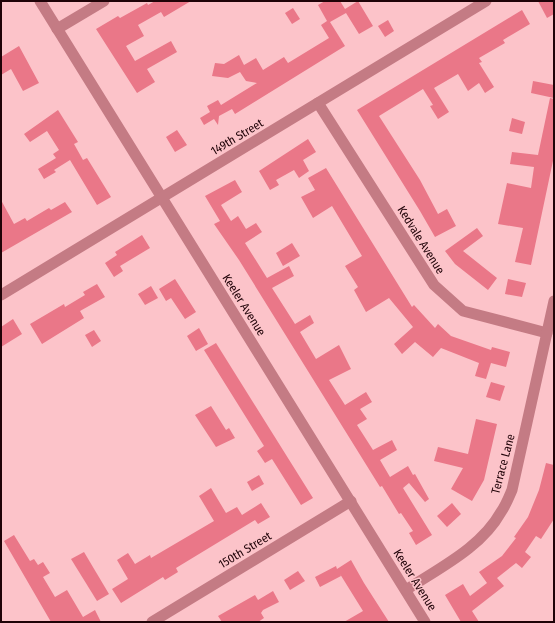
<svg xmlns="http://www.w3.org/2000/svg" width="555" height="623" viewBox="0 0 555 623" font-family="'Fira Sans Condensed',sans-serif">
  <rect width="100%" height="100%" fill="#fcc3c9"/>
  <g fill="#ea7788">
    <path d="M155 1H191L164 17 161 12 138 25 144 36 126 46 135 61 171 41 177 52 147 69 155 82 137 93 96 29 118 16 120 18 147 3 148 5Z"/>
    <path d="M325 1H340L345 9 358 1 373 26 359 34 346 13 330 22 345 46 235 114 232 109 219 116 218 125 214 119 204 125 200 118 210 112 207 106 218 100 221 105 257 83 246 81 240 72 228 78 212 76 215 63 224 64 239 55 244 65 256 58 263 70 284 57 288 63 329 38 321 25 327 21 318 5Z"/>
    <path d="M538 1H554V14L547 18Z"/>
    <path d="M293 8 300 19 292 24 285 13Z"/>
    <path d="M522 10 530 24 503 40 505 43 479 58 482 62 479 63 494 87 485 93 479 83 468 91 458 74 434 88 449 112 438 119 430 106 433 105 423 89 379 116 420 180 438 214 447 209 456 226 435 237 420 211 357 110Z"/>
    <path d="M388 20 394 31 385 37 378 26Z"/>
    <path d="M19 46 39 83 23 91 11 69 1 75V57Z"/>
    <path d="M533 81 554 85V98L531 93Z"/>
    <path d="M550 98 554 99V156L531 265 515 262 523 228 498 224 507 183 531 188 534 167 510 164 512 152 538 155Z"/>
    <path d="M58 110 78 142 74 144 83 160 87 158 111 197 97 205 70 160 54 170 56 172 44 179 38 169 56 158 53 154 59 150 47 131 30 142 24 134Z"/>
    <path d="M512 118 525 122 522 134 509 131Z"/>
    <path d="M177 130 187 145 175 152 166 137Z"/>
    <path d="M308 139 316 152 303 160 309 171 299 178 294 170 276 180 279 185 270 190 259 171Z"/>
    <path d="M326 168 412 307 414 305 435 328 438 324 451 336 491 350 492 347 510 352 506 367 491 363 486 379 475 376 479 363 441 348 433 357 415 342 402 354 394 344 413 327 389 298 366 312 354 290 358 287 345 266 362 256 332 206 313 218 301 197 315 190 308 178Z"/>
    <path d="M235 180 242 192 221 205 231 221 238 216 246 229 256 223 262 232 245 243 267 278 289 266 294 276 272 288 295 324 310 315 314 323 300 332 316 359 339 345 351 369 329 380 345 405 366 392 372 402 360 409 367 419 357 425 373 450 392 440 397 450 380 460 390 477 408 466 413 475 415 474 429 499 425 502 409 483 403 488 432 535 416 545 409 533 413 531 401 513 399 514 382 486 380 487 239 260 214 224 220 221 205 196Z"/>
    <path d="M1 200 14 224 25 218 27 221 49 208 51 210 65 202 72 212 1 253Z"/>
    <path d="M477 228 483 236 463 251 497 278 488 290 455 264 445 251Z"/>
    <path d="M142 235 150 248 120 266 123 271 114 277 105 263 117 255 115 252Z"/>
    <path d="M292 243 300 256 283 266 276 253Z"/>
    <path d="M175 279 196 312 185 319 171 298 166 301 159 289Z"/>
    <path d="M508 279 526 283 522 297 505 294Z"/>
    <path d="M97 284 105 297 80 311 84 318 42 344 30 324 64 304 65 307 85 295 83 292Z"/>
    <path d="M151 286 158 298 145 305 138 294Z"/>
    <path d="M13 319 22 334 1 347V327Z"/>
    <path d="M199 328 208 344 196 351 187 336Z"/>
    <path d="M94 330 101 341 92 347 85 335Z"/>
    <path d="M216 343 313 498 301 505 272 459 265 463 257 451 264 446 204 350Z"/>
    <path d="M491 382 505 386 500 401 486 397Z"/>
    <path d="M211 406 226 430 229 428 235 438 216 447 195 415Z"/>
    <path d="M476 419 497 424 484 480 472 501 451 489 463 468 434 461 438 447 468 454Z"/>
    <path d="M546 463 554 465V519L541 539 536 536 525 552 531 557 522 568 516 563 497 578 504 586 472 611 479 622H461L445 595 463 584 470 596 487 583 479 572 502 556 516 538 514 537 528 517 539 490Z"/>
    <path d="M259 475 264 484 252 491 247 482Z"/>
    <path d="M211 488 226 513 237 507 242 515 261 503 270 517 258 524 255 520 176 568 178 572 165 580 163 577 121 603 112 589 128 579 117 560 128 553 135 564 150 555 151 558 214 521 199 496Z"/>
    <path d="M452 503 461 514 447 527 437 516Z"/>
    <path d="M14 535 30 561 34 559 38 565 43 562 50 573 43 577 55 597 67 590 83 617 95 610 101 622H51L4 541Z"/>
    <path d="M84 552 109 594 97 601 71 559Z"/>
    <path d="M351 560 364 583 389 622H344L363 611 340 574 341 576 320 587 315 577 336 566 337 569Z"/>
    <path d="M298 571 305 581 290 590 284 580Z"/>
    <path d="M273 591 279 602 263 610 261 613 264 618 258 622H222L218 616 255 595 258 600Z"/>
  </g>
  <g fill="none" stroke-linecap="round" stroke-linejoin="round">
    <g stroke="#c47b84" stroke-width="11">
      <path d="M40 1 425 622"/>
      <path d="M57 29 104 1"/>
      <path d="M318 103 434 285 463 311 547 333"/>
      <path d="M1 295 486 1"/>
      <path d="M406 590C439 568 481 548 501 512 506 505 509 497 512 490L554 301"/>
      <path d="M152 622 351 501"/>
    </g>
  </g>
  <g text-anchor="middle" stroke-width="3" stroke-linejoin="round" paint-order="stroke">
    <g font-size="12" fill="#1f0207" stroke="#fcc3c9">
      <text transform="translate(237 137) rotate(-31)" y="4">149th Street</text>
      <text transform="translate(421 240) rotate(58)" y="4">Kedvale Avenue</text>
      <text transform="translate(244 305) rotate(58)" y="4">Keeler Avenue</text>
      <text transform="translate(503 464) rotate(-75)" y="4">Terrace Lane</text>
      <text transform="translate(245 550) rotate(-31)" y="4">150th Street</text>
      <text transform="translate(415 580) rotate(58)" y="4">Keeler Avenue</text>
    </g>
  </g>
  <rect width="555" height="623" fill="none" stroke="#1f0207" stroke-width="4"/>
</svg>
